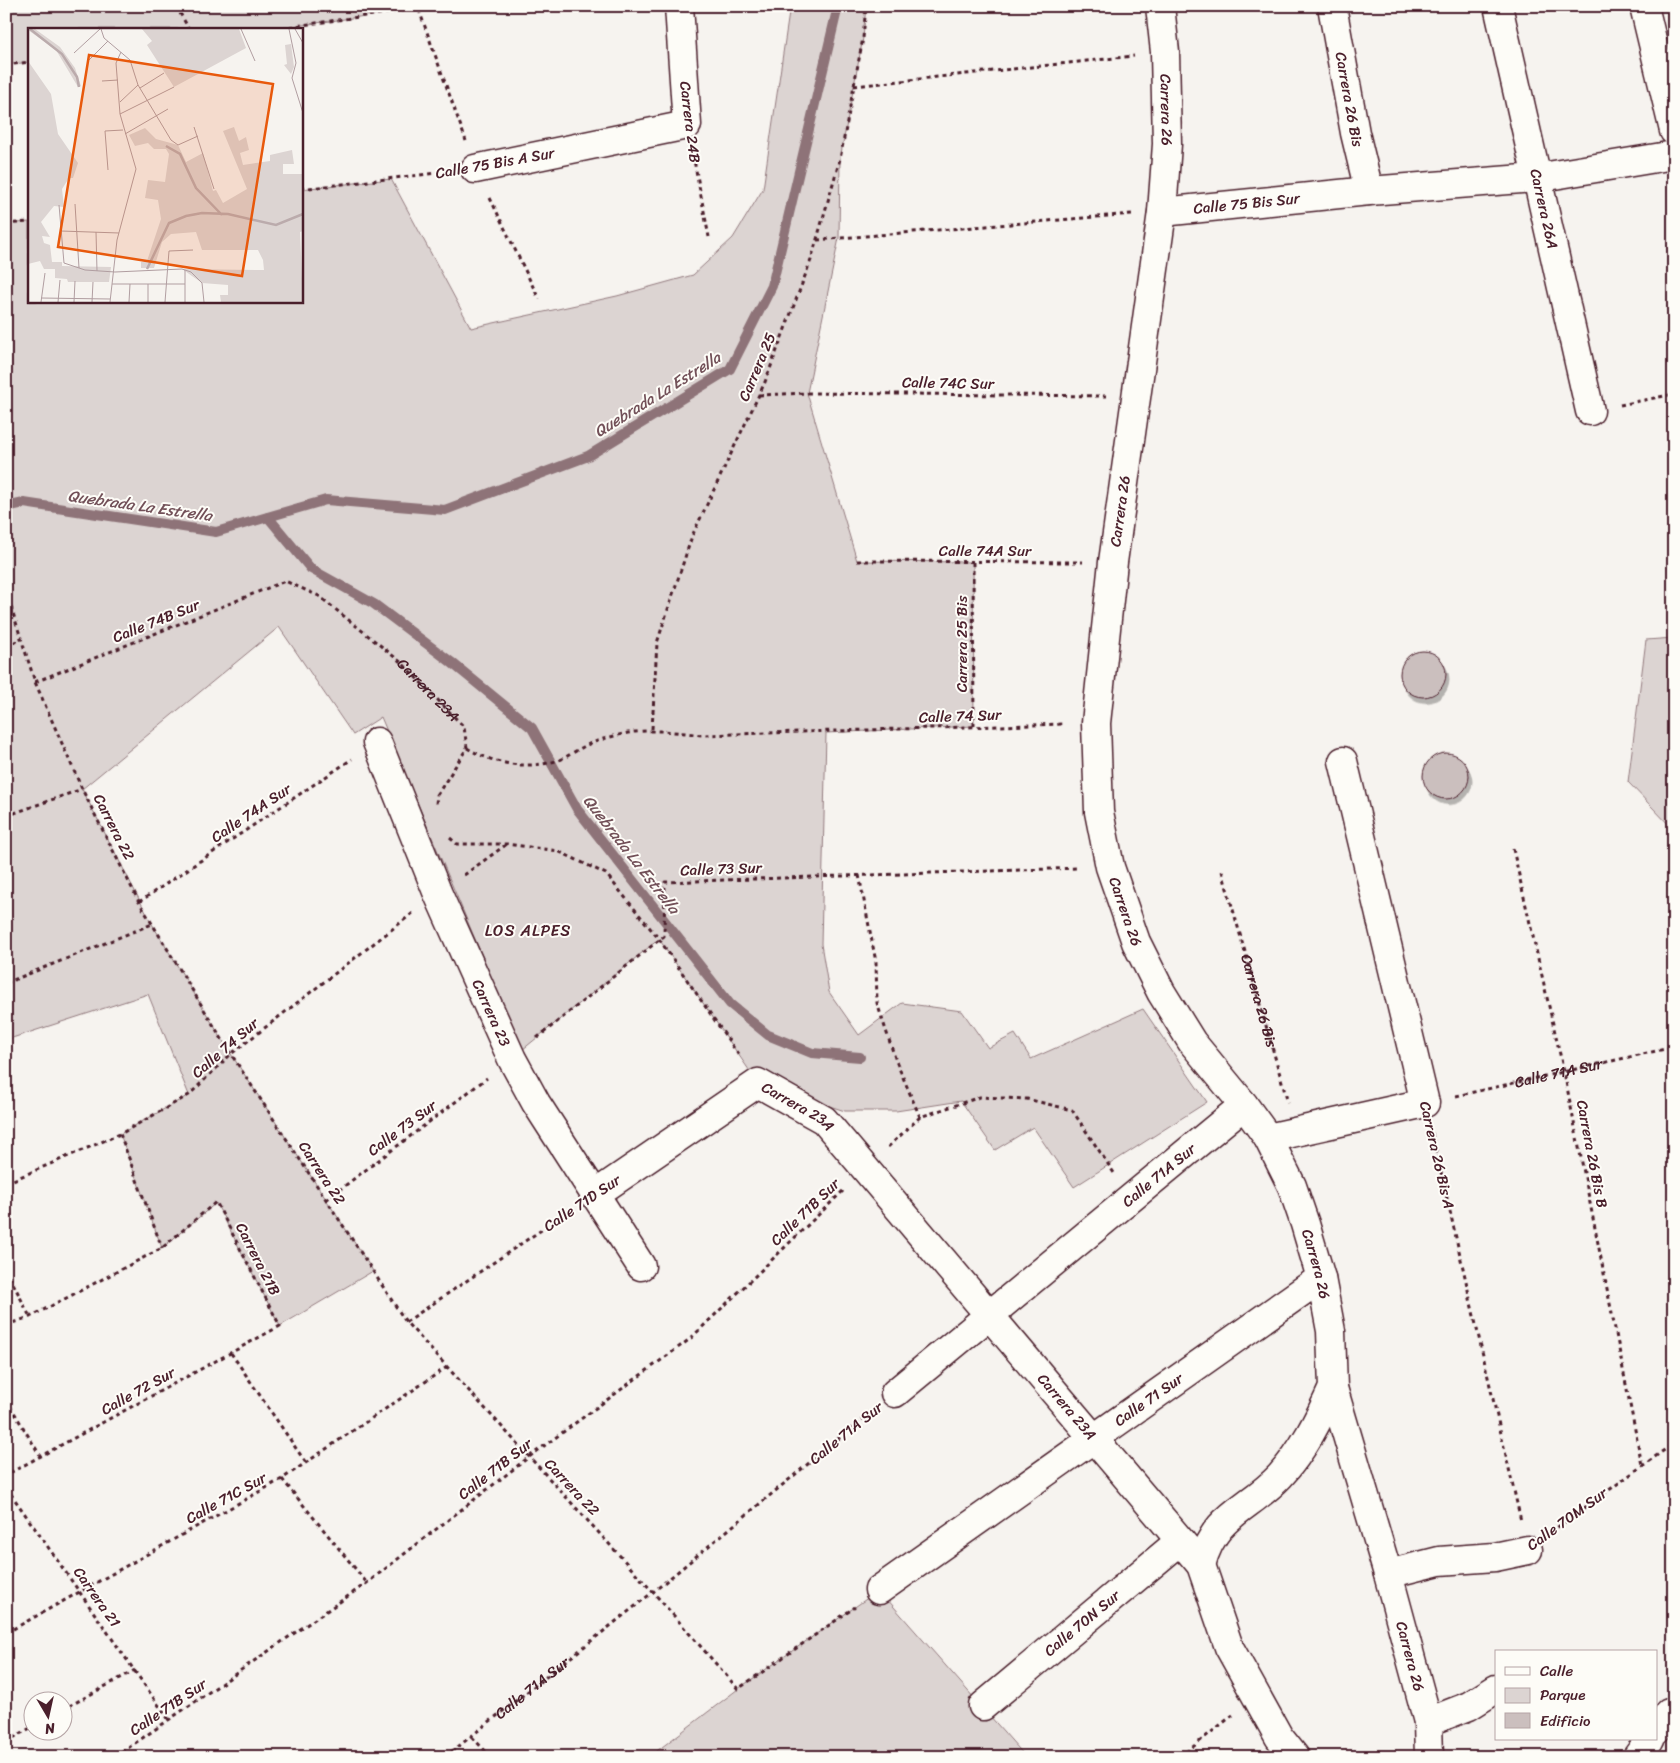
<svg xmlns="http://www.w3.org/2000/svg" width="1680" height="1763" viewBox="0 0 1680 1763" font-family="Sriracha,sans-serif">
  <defs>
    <filter id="shadow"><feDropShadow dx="3" dy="5.5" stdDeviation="0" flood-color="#0004"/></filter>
  </defs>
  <rect width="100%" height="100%" fill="#f6f3ef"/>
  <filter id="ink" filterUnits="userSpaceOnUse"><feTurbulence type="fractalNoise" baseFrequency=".02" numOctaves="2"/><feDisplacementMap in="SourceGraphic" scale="10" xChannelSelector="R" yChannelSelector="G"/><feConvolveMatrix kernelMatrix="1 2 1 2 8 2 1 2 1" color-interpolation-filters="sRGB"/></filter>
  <g filter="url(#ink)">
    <g fill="#dcd4d2" stroke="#937a7e">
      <path d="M6 6H436L274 29H29V62L6 65Z"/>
      <path d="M790 6H866L863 38 840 159 839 238 807 393 857 561 973 562 974 726 826 733 821 944 829 992 859 1035 902 1003 962 1011 988 1048 1015 1034 1031 1059 1143 1009 1207 1102 1074 1187 1033 1127 995 1150 961 1101 896 1111H845L758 1083 659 939 522 1050 381 717 353 735 279 627 82 789 152 924 231 1054 373 1271 280 1326 216 1203 162 1248 120 1134 189 1095 148 994 6 1040V224L29 222V301H301V189L391 179 471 328 617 296 693 275 733 238 763 189Z"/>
      <path d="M1674 638V830L1628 782 1646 640Z"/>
      <path d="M879 1590 1026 1757H649L738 1689Z"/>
    </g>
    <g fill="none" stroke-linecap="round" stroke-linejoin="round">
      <g stroke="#8e7378" stroke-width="10">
        <path d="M6 507 24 503 216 532 326 500 445 510 588 456 730 369 772 286 838 6"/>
        <path d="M268 517 311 569 374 604 451 662 532 728 577 809 730 1004 768 1035 812 1053 860 1057"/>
      </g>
    </g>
    <g fill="#cbbfbe" stroke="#4a1f2b" filter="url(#shadow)">
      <circle cx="1423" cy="674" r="23"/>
      <circle cx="1446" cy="776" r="23"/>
    </g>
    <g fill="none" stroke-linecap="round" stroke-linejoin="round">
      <g stroke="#4a1f2b" stroke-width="31">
        <g id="minor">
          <path id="s5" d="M1160 6 1165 52 1167 144 1162 212 1113 562 1096 723 1099 812 1110 867 1136 942 1161 992 1192 1042 1244 1105 1268 1138 1292 1186 1305 1224 1321 1278 1331 1331 1333 1388 1388 1574 1428 1722 1429 1757"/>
          <path id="s6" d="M1332 6 1355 133 1369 191"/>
          <path id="s7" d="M1498 6 1590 411"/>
          <path d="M1644 6 1674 131"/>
          <path d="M475 169 687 125 679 6"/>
          <path id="s8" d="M1162 212 1369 191 1536 178 1674 155"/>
          <path id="s9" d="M377 742 438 894 512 1059 536 1103 641 1266"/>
          <path d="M1268 1138 1425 1103 1343 761"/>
          <path id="s10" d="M594 1195 758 1083 824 1120 1201 1565 1229 1647 1279 1737 1295 1757"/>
          <path id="s11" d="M895 1393 1244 1105"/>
          <path d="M1201 1565C1215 1513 1248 1510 1280 1476 1303 1451 1319 1419 1333 1388"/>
          <path d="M1388 1574 1439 1561 1495 1557 1528 1550"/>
          <path id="s12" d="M879 1590 1321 1278"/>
          <path id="s13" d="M983 1706 1180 1541"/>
          <path d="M1428 1722 1469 1706 1496 1689"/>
          <path d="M1656 1730 1669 1712"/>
          <path d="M1637 1757 1650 1739"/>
        </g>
      </g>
      <g stroke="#4a1f2b" stroke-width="3" stroke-dasharray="4 4" stroke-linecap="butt">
        <path d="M176 6 189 29"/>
        <path d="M419 10 466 141"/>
        <path d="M274 29 436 6"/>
        <path d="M6 65 29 62"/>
        <path d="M854 86 1134 56"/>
        <path d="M693 155 709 237"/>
        <path d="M301 189 445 172"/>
        <path d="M490 198 539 299"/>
        <path d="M6 224 29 222"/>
        <path d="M817 240 1132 214"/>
        <path d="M759 395 807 393 1106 396"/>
        <path d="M1620 405 1674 394"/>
        <path d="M857 561 1083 562"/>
        <path d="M973 562 974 726"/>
        <path d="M6 591 35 682 82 789 139 902 231 1054 406 1322 653 1592 738 1689 855 1607"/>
        <path d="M6 645 20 640"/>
        <path id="s1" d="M35 682 285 581 319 596 402 663 464 727 467 748 437 795 436 804"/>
        <path d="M652 729 657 643 692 536 765 382 811 260 840 159 863 38 866 6"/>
        <path d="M467 748C495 765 528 770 559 760 567 757 575 751 583 747 594 741 610 737 623 734 650 728 675 732 702 735L1065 724"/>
        <path d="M6 816 82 789"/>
        <path d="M450 838 457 844H507L558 851 606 874 659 939 740 1057"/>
        <path d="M1513 849 1564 1072 1642 1465"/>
        <path id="s2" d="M1222 871 1288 1103"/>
        <path d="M464 875 507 844"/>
        <path d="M859 875 876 962 877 1003 896 1061 920 1117"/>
        <path d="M139 902 352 759"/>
        <path d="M6 983 152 924"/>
        <path d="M537 1038 664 936 665 882 1079 868"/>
        <path id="s3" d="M1456 1096 1674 1047"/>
        <path d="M1432 1133 1521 1521"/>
        <path d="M120 1134 162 1248"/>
        <path d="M888 1147 920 1117 980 1097 1027 1099 1072 1110 1114 1173"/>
        <path d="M6 1183 120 1134 189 1095 231 1054 413 913"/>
        <path d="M326 1200 487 1078"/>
        <path d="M6 1269 30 1317"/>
        <path d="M406 1322 568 1212"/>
        <path d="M6 1325 30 1317 162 1248 216 1202 280 1326 6 1475"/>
        <path d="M231 1353 306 1463"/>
        <path d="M6 1399 41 1457"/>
        <path d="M282 1479 367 1583"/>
        <path d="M6 1487 169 1720"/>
        <path d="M1551 1532 1674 1443"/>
        <path d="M6 1633 282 1479 447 1367"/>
        <path d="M62 1710 135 1670"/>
        <path d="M472 1737 491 1757"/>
        <path d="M6 1742 32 1727"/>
        <path d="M115 1757 367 1583 529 1457 690 1339 844 1190"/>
        <path id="s4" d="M445 1757 653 1592 872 1411"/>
        <path d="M1180 1757 1233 1715"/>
      </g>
      <use href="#minor" stroke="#fdfcf7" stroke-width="28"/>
    </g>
  </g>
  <g text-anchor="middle" stroke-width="4" stroke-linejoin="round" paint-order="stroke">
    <g font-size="15" fill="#4a1f2b" stroke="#fdfcf7">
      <text dy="5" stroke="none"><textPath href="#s6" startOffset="95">Carrera 26 Bis</textPath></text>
      <text dy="5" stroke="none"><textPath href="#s5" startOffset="104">Carrera 26</textPath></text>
      <text transform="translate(690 122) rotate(83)" y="5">Carrera 24B</text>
      <text transform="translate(495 163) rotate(-10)" y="5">Calle 75 Bis A Sur</text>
      <text dy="5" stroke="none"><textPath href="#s8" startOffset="85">Calle 75 Bis Sur</textPath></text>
      <text dy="5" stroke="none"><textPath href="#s7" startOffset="208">Carrera 26A</textPath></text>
      <text transform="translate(757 367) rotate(-67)" y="5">Carrera 25</text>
      <text transform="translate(948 383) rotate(1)" y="5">Calle 74C Sur</text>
      <text transform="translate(1120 511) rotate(-82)" y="5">Carrera 26</text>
      <text x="985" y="556">Calle 74A Sur</text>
      <text transform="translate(156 621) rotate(-22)" y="5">Calle 74B Sur</text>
      <text transform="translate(962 644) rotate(-90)" y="5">Carrera 25 Bis</text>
      <text dy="5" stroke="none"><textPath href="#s1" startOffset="451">Carrera 23A</textPath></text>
      <text transform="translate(960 716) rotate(-2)" y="5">Calle 74 Sur</text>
      <text transform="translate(251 813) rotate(-34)" y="5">Calle 74A Sur</text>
      <text transform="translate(114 827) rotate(63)" y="5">Carrera 22</text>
      <text transform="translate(721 869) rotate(-2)" y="5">Calle 73 Sur</text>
      <text dy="5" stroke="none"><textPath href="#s5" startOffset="914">Carrera 26</textPath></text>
      <text dy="5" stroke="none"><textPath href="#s2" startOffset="135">Carrera 26 Bis</textPath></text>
      <text dy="5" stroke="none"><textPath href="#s9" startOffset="294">Carrera 23</textPath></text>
      <text transform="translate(225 1048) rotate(-41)" y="5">Calle 74 Sur</text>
      <text dy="5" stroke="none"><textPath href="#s3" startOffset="105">Calle 71A Sur</textPath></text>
      <text dy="5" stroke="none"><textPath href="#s10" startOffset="245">Carrera 23A</textPath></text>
      <text transform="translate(402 1128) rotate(-37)" y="5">Calle 73 Sur</text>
      <text transform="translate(1592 1154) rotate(79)" y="5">Carrera 26 Bis B</text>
      <text transform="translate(1437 1155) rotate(77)" y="5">Carrera 26 Bis A</text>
      <text transform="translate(322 1173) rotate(57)" y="5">Carrera 22</text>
      <text dy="5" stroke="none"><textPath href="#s11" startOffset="342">Calle 71A Sur</textPath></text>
      <text transform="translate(582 1203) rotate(-34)" y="5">Calle 71D Sur</text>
      <text transform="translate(805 1212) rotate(-44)" y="5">Calle 71B Sur</text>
      <text transform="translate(258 1259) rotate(63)" y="5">Carrera 21B</text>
      <text dy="5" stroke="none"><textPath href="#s5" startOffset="1319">Carrera 26</textPath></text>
      <text transform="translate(138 1391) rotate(-29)" y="5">Calle 72 Sur</text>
      <text dy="5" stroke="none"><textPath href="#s12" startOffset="330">Calle 71 Sur</textPath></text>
      <text dy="5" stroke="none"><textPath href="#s10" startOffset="650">Carrera 23A</textPath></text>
      <text transform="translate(846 1433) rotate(-39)" y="5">Calle 71A Sur</text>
      <text transform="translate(495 1469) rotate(-38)" y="5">Calle 71B Sur</text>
      <text transform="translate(572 1487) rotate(47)" y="5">Carrera 22</text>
      <text transform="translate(226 1498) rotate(-29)" y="5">Calle 71C Sur</text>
      <text transform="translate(1567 1519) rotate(-36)" y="5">Calle 70M Sur</text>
      <text transform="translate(97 1597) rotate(55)" y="5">Carrera 21</text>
      <text dy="5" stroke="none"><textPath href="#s13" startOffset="129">Calle 70N Sur</textPath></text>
      <text dy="5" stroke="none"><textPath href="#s5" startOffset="1724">Carrera 26</textPath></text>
      <text dy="5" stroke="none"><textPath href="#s4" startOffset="111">Calle 71A Sur</textPath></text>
      <text transform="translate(168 1707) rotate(-34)" y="5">Calle 71B Sur</text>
    </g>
    <g font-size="16" font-style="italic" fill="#725058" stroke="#fdfcf7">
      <text transform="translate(657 394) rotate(-32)" y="6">Quebrada La Estrella</text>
      <text transform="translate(140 505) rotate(8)" y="6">Quebrada La Estrella</text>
      <text transform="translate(632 854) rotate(52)" y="6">Quebrada La Estrella</text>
    </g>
    <g font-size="16" letter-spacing="1" fill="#4a1f2b" stroke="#fdfcf7">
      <text x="528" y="936">LOS ALPES</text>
    </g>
  </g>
  <g transform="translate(28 28)">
    <rect width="275" height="275" fill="#f6f3ef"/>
    <path d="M7 1 32 19 47 40 53 58 50 59 28 22 0 2ZM114 1H211L218 20 146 59 119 17 124 13ZM263 16 266 39 263 46 256 37 259 36 257 17ZM0 33 23 66 30 106 50 135 45 150H41L34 161 36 179 26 178 13 194 22 209 14 208 16 215 22 217 24 234H34V238L83 239 81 254H40L39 251 27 250V241H16L12 233 0 236ZM206 99 211 113 218 109 221 122 212 125 215 137 242 133V127L264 122 266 136H255V146H275V203L272 204 275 274H193L192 267H200V257L174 255 154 241 236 242 235 232 230 222H174L168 204 143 206 134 214 126 240H113V234L119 233 133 191 130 172 117 170 120 152 137 154 141 126 138 121H126L120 115 107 118 101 107 117 100 128 111 150 117 158 134 175 125 185 163 188 162 195 175 219 161 195 103Z" fill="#dcd4d2"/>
    <path fill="none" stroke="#bbabac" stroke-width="2.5" d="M2 1 34 26 49 49 51 59M138 118 152 126 168 160 194 187M119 241 141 195 158 188 174 185 200 186 248 197 275 186"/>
    <path fill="none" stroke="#b19ea1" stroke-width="1" d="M73 1 76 10 102 32 110 57 143 112 150 117 170 108M213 1 227 33M261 1 268 35 264 50 275 85M267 1 275 15M46 25 72 1M61 32 80 13M74 53 90 52M112 60 136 45M92 74 110 57M92 86 146 59M166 99 186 161M97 106 140 81M80 142 77 103 95 102M47 176 51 240M31 177 36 235 57 242 87 244 154 241 163 244 174 255 176 274M33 203 91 205M68 204 69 243M84 256H157M13 270 82 271M13 274 17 245M30 274 32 252M46 274 47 253M64 274 65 254M82 274 89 212 108 141 92 86 88 35 93 24M101 274 102 256M120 274V256M137 274 141 223 165 222M157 274V242"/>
    <path fill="#e8590c" fill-opacity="0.15" stroke="#e8590c" stroke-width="2.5" d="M61 27 245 56 214 248 30 219Z"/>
    <rect width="275" height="275" fill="none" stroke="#4a1f2b" stroke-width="2.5"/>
  </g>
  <rect width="1680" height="1763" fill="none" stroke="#fdfcf7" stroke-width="25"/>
  <rect x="12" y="12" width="1655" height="1738" fill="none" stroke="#4a1f2b" stroke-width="2" filter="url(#ink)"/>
  <rect x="1495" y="1650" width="162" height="90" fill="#fdfcf7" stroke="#b5a4a5"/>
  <rect x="1505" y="1667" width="25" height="8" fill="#fdfcf7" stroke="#b5a4a5"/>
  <text x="1540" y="1676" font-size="15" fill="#4a1f2b">Calle</text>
  <rect x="1505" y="1688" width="25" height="15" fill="#dcd4d2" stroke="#b5a4a5"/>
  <text x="1540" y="1700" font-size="15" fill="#4a1f2b">Parque</text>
  <rect x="1505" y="1713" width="25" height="15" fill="#cbbfbe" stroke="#b5a4a5"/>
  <text x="1540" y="1726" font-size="15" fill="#4a1f2b">Edificio</text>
  <g transform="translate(48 1716) rotate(171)"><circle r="24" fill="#fdfcf7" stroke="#b5a4a5"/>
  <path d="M0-4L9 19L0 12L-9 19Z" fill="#4a1f2b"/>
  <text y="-8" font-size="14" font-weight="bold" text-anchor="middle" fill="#4a1f2b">N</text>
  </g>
</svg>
